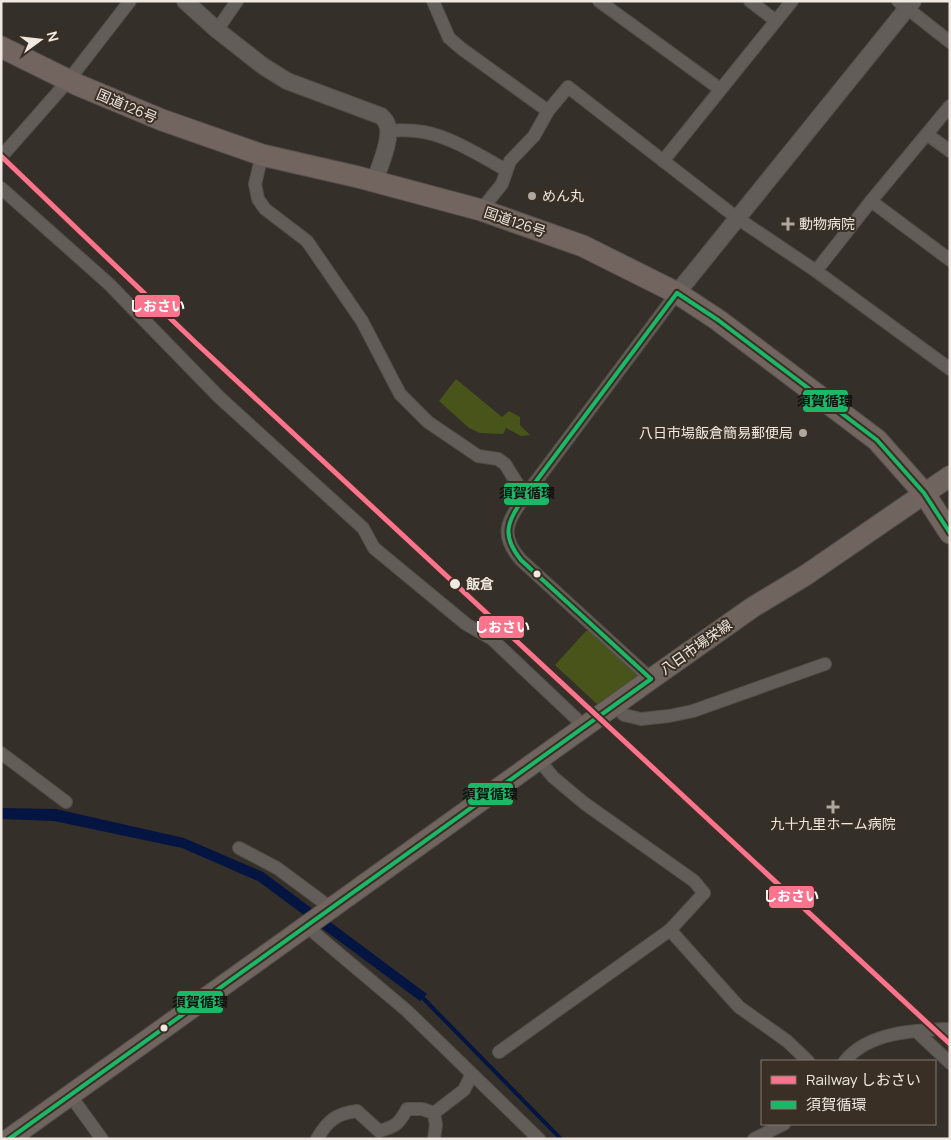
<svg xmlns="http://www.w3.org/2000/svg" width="951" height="1140" viewBox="0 0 951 1140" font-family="Manrope,'Noto Sans JP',sans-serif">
  <rect width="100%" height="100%" fill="#352f29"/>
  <g fill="#485419">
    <path d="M456 379 502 417 509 411 520 417V425L530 435 521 436 506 428 503 434 480 433 469 428 439 401Z"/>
    <path d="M586 631H590L637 673 638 678 598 705 555 665Z"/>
  </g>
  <path fill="#051541" d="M1 808 56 809 184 838 263 872 427 994 420 1001 258 881 182 848 54 821 1 819Z"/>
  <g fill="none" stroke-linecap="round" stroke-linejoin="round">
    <path stroke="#051541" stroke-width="4" d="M421 996 561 1139"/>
    <g stroke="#524e48" stroke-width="14">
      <g id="minor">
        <path d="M433 1 449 38 462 49 548 111"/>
        <path d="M599 1 720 89"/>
        <path d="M750 1 776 21"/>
        <path d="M898 1 950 42"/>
        <path d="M217 30 237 1"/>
        <path d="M388 131C400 130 412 130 424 132 451 137 481 156 506 170"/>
        <path d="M928 135 950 151"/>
        <path d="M262 155 255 184 258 199 265 209 307 241 362 321 400 394 428 422 478 456 498 459 505 464 525 496"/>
        <path d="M1 157 68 81 130 1"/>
        <path d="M663 161 792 1"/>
        <path d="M1 188 109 284 219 397 363 528 374 548 466 624 492 639 584 726"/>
        <path d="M871 201 950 260"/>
        <path d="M481 210 502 184 510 161 534 136 548 111 568 87 737 218 816 271 950 369"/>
        <path d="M816 271 871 201 950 106"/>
        <path d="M651 679 521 560C498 534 508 521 525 496L677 293"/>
        <path d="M615 705 624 715 641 719 669 716 693 711 825 664"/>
        <path d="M1 753 66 802"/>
        <path d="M239 848 277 868 331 908"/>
        <path d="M305 925 406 1010 539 1139"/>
        <path d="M670 930 739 1007 787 1041 808 1061"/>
        <path d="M916 1031 950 1063"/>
        <path d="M499 1052 670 930 704 893 694 881 584 803 553 777 539 760"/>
        <path d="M845 1061C868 1032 915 1030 950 1029"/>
        <path d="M70 1095 102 1139"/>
        <path d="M434 1113 436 1125 434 1139"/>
        <path d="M317 1139C327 1121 337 1113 357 1111L379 1131C395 1127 399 1124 407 1109H422L434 1113 464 1090 472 1074"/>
        <path d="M754 1139 784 1124"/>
      </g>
    </g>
    <g stroke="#524e48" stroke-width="18">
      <g id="tertiary">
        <path d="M185 1 217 30 263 66 287 81 381 116C383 118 385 120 386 122 394 136 379 168 374 182"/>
        <path d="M677 293 913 1"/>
      </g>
    </g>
    <g stroke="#524e48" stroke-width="22">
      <path id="primary" d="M9 1139 651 679 753 607 806 575 950 476"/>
    </g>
    <g stroke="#524e48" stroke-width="23">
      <path id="trunk" d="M1 47 78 85 162 120 262 155 358 177 481 210 583 246 677 293 718 320 877 440 924 493 950 533"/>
    </g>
    <use href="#minor" stroke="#625d58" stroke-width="12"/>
    <use href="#tertiary" stroke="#625d58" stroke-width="16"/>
    <use href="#primary" stroke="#70645f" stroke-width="20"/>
    <use href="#trunk" stroke="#72645f" stroke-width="21"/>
    <g stroke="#3a2f24" stroke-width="8">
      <g id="bus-1">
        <path d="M677 293 718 320 877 440 924 493 950 533"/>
        <path d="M651 679 521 560C500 534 508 521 525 496L677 293"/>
        <path d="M9 1139 651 679"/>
      </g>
    </g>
    <use href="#bus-1" stroke="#1ab867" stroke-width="4"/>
    <g stroke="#3a2f24" stroke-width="9">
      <path id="rail-1" d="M1 156 196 343 950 1044"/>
    </g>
    <use href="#rail-1" stroke="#fc738d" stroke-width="5"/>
  </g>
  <g fill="#afa8a1" stroke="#3a2f24" stroke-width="2">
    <circle cx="532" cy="196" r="5"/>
    <path d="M785.5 216.5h5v5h5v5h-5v5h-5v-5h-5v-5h5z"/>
    <circle cx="803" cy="433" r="5"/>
    <path d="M830.5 799.5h5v5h5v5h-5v5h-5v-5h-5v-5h5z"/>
  </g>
  <g fill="#f0e9e2" stroke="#3a2f24" stroke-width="2">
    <circle cx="537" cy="574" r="4.5"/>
    <circle cx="455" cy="584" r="6"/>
    <circle cx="164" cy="1028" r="4.5"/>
  </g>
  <g text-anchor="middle" stroke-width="4" stroke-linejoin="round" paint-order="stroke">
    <g font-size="14" fill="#f0e9e2" stroke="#3a2f24">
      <text transform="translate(127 106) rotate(23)" y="5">国道126号</text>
      <text transform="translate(515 222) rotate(19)" y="5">国道126号</text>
      <text transform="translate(696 647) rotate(-35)" y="5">八日市場栄線</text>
    </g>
    <g font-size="14" fill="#f0e9e2" stroke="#3a2f24" text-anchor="start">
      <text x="542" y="201">めん丸</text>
      <text x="799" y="229">動物病院</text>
      <text x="793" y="438" text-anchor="end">八日市場飯倉簡易郵便局</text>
      <text x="833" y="829" text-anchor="middle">九十九里ホーム病院</text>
    </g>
    <g font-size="14" font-weight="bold" fill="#f0e9e2" stroke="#3a2f24" text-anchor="start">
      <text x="466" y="589">飯倉</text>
    </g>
  </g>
  <g stroke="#3a2f24" stroke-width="2">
    <rect x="134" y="294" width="47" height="24" rx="5" fill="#fc738d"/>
    <rect x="802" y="389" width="47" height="24" rx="5" fill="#1ab867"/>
    <rect x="503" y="482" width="47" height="24" rx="5" fill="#1ab867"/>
    <rect x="478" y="615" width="47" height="24" rx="5" fill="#fc738d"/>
    <rect x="467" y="782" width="47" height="24" rx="5" fill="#1ab867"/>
    <rect x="768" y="885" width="47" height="24" rx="5" fill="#fc738d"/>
    <rect x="176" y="990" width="48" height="24" rx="5" fill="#1ab867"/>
  </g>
  <g font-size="14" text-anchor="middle" font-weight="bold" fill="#fff">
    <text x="157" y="311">しおさい</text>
    <text x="502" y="632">しおさい</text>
    <text x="791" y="901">しおさい</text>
  </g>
  <g font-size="14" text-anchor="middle" font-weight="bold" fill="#111">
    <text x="825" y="406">須賀循環</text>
    <text x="527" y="498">須賀循環</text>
    <text x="490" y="799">須賀循環</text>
    <text x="200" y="1007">須賀循環</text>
  </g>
  <rect width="951" height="1140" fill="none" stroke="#f0e9e2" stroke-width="5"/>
  <rect x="761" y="1060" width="175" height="65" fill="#3a2f24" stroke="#837970"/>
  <rect x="771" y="1076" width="25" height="8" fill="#fc738d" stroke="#837970"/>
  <text x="806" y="1085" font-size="15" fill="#f0e9e2">Railway しおさい</text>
  <rect x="771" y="1101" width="25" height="8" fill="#1ab867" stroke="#837970"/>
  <text x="806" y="1110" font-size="15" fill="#f0e9e2">須賀循環</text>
  <g transform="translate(40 40) rotate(75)" stroke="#3a2f24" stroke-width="4" paint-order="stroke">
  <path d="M0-4L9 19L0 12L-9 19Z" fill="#f0e9e2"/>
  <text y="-8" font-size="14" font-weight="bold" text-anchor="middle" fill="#f0e9e2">N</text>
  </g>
</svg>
